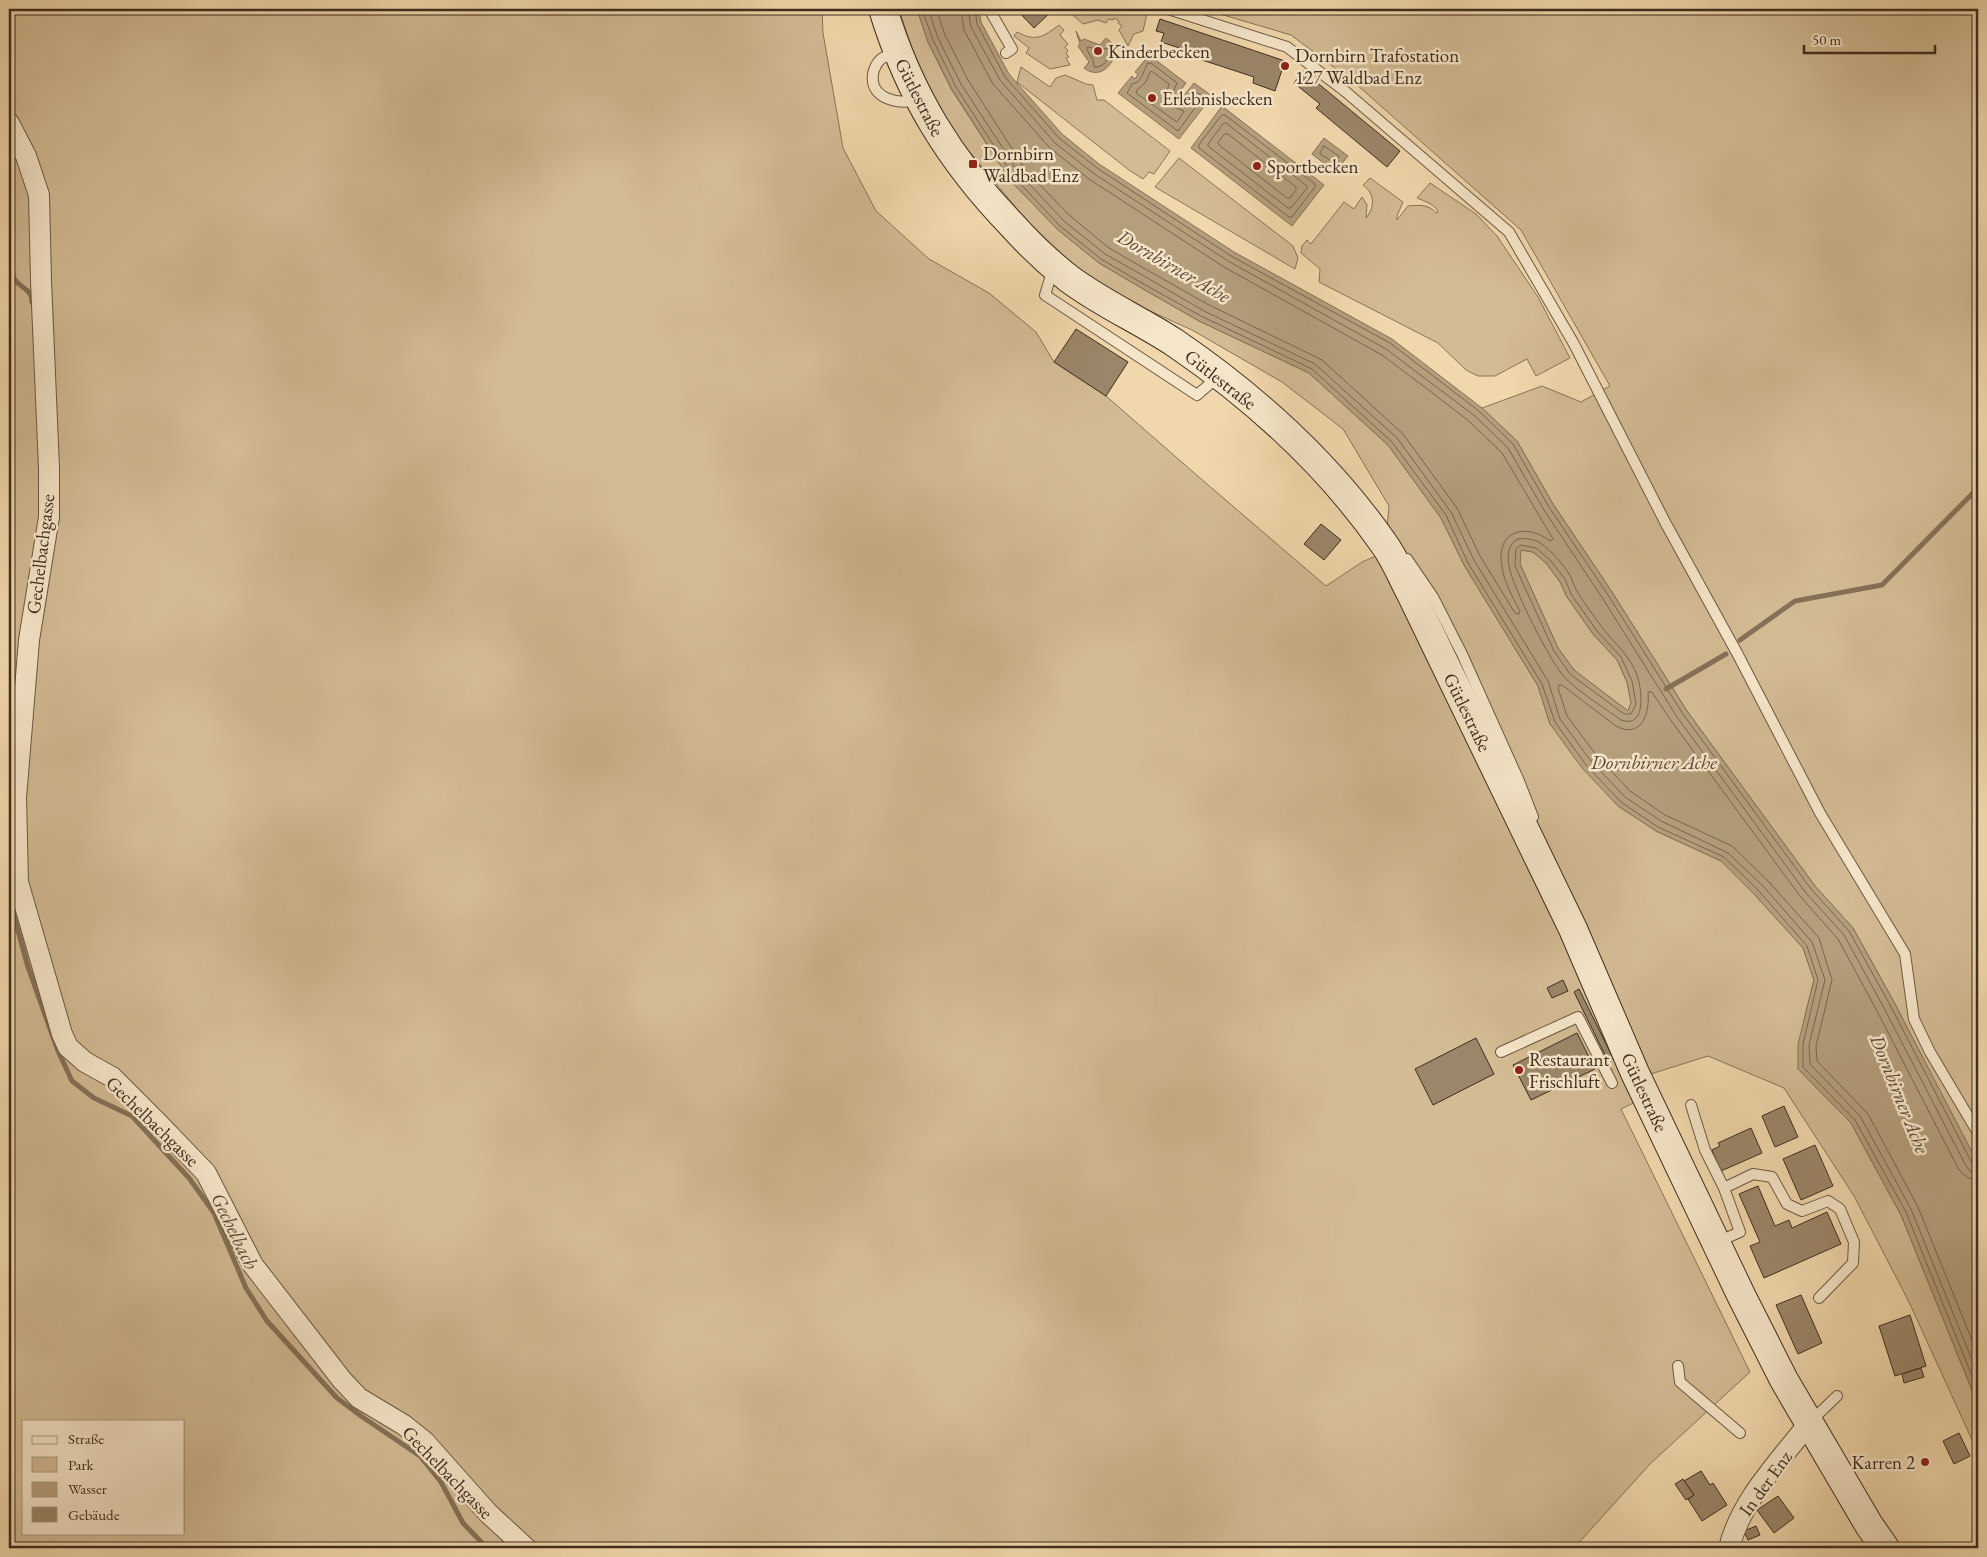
<svg xmlns="http://www.w3.org/2000/svg" width="1987" height="1557" viewBox="0 0 1987 1557" font-family="'EB Garamond',serif">
  <rect width="100%" height="100%" fill="#f1d8ac"/>
  <filter id="stains"><feTurbulence type="fractalNoise" baseFrequency=".004" numOctaves="4"/><feColorMatrix values="0 0 0 0 .2 0 0 0 0 .09 0 0 0 0 .02 0 0 0 .5 -.17"/></filter>
  <radialGradient id="worn" r=".72"><stop offset=".6" stop-color="#630" stop-opacity="0"/><stop offset="1" stop-color="#630" stop-opacity=".3"/></radialGradient>
  <g fill="#d3bb94" stroke="#88745a" fill-rule="evenodd">
    <path d="M9 9H822L823 33 843 148 876 211 929 259 989 293 1036 332 1054 362 1106 396 1200 478 1326 586 1362 562 1385 552 1389 506 1343 429 1282 382 1192 330 1110 293 1046 244 954 133 919 70 899 9H917L928 42 951 89 1010 180 1057 229 1099 263 1138 286 1199 321 1309 373 1388 445 1441 518 1464 565 1538 686 1550 724 1618 806 1656 831 1721 861 1755 895 1803 948 1814 980 1806 1011 1798 1069 1851 1123 1901 1215 1978 1405V1453L1909 1302 1854 1196 1784 1088 1708 1056 1635 1079 1644 1098 1621 1109 1750 1372 1650 1464 1574 1548H9ZM24 1421H184V1533H24Z"/>
    <path d="M1068 9H1148L1143 31 1134 34 1128 46 1119 30 1122 26 1118 23 1119 21 1114 18 1113 20 1109 19 1106 23 1098 20 1083 24 1067 10Z"/>
    <path d="M1203 9H1978V1166L1894 1002 1853 928 1815 886 1687 711 1612 592 1553 504 1517 441 1482 408 1542 386 1581 402 1610 386 1521 230 1356 84 1291 35Z"/>
    <path d="M1059 25 1064 30 1060 35 1068 44 1065 47 1068 51 1066 53 1069 57 1066 58 1070 65 1050 69 1026 53 1029 48 1014 36 1017 32C1036 42 1043 37 1059 25Z"/>
    <path d="M1021 67 1050 87 1056 78 1065 75 1086 84 1093 85 1097 100H1104L1170 151 1154 174 1149 172 1143 179 1129 170 1017 82Z"/>
    <path d="M1179 158 1293 246 1298 258 1295 269 1155 187Z"/>
    <path d="M1370 178 1403 202 1397 216V220L1408 206C1419 205 1429 204 1436 213L1438 212C1435 204 1424 201 1417 198L1430 183 1476 214 1497 236 1538 297 1570 358 1536 376 1527 359 1495 376H1478L1466 370 1438 343 1319 282 1320 269 1301 253 1302 246 1307 240 1311 244 1344 202 1354 209 1362 197 1367 205 1366 218C1375 207 1375 194 1363 185Z"/>
    <path d="M1520 550 1533 552 1546 563 1560 582 1567 597 1593 634 1617 660 1627 682 1631 703 1628 711 1574 670 1558 648 1520 564Z"/>
  </g>
  <g fill="#b49e7c" stroke="#857157" fill-rule="evenodd">
    <path d="M917 9H979L981 22 1009 74 1062 134 1099 164 1234 252 1392 339 1482 408 1517 441 1553 504 1612 592 1687 711 1815 886 1853 928 1894 1002 1973 1154 1978 1166V1405L1901 1215 1851 1123 1798 1069V1044L1814 980 1803 948 1755 895 1721 861 1656 831 1618 806 1582 768 1550 724 1538 686 1464 565 1441 518 1388 445 1309 373 1199 321 1138 286 1099 263 1057 229 1010 180 952 89 928 42ZM1521 550 1533 552 1546 563 1560 582 1567 597 1593 634 1617 660 1627 682 1631 703 1628 711 1574 670 1558 648 1520 564Z"/>
    <path d="M1076 31 1081 41 1084 39 1100 45 1106 38 1112 43 1115 54C1111 68 1098 79 1084 68L1089 62 1078 46 1080 44Z"/>
    <path d="M1149 55 1186 83 1177 95 1181 99 1194 83 1212 96 1179 139 1118 93 1132 76 1135 79 1138 74 1135 72Z"/>
    <path d="M1222 106 1324 185 1292 226 1191 148Z"/>
    <path d="M1324 138 1348 156 1335 172 1312 154Z"/>
  </g>
  <g fill="none" stroke-linecap="round" stroke-linejoin="round">
    <g stroke="#79664e" stroke-width="1">
      <path d="M922 9 933 40 956 87 1014 177 1060 226 1101 259 1140 282 1201 316 1312 369 1392 442 1446 515 1468 563 1542 684 1555 722 1586 765 1621 802 1658 827 1724 857 1759 891 1807 946 1818 980 1803 1044V1067L1855 1120 1906 1212 1978 1391"/>
      <path d="M928 9 938 38 961 84 1019 173 1064 221 1105 254 1144 276 1204 311 1315 364 1397 438 1451 512 1474 560 1548 681 1560 719 1591 761 1625 797 1661 821 1728 853 1764 887 1812 942 1825 980 1809 1045 1810 1064 1860 1116 1911 1209 1978 1375"/>
      <path d="M936 9 945 35 968 80 1025 169 1069 215 1109 248 1147 270 1207 304 1322 360 1403 434 1457 508 1480 556 1515 613 1519 614 1520 611C1513 598 1504 582 1502 567 1495 531 1525 522 1550 541L1553 539 1502 453 1470 422 1430 391 1382 355 1224 267 1089 179 1050 148 993 84 964 30 961 9"/>
      <path d="M968 9 971 27 1000 80 1055 143 1093 173 1228 261 1386 349 1475 416 1508 448 1544 510 1603 599 1677 717 1806 893 1844 935 1884 1008 1966 1166 1971 1172 1978 1173"/>
      <path d="M975 9 977 24 1005 77 1059 138 1097 168 1231 256 1390 343 1479 411 1513 444 1549 507 1608 595 1683 714 1811 889 1849 931 1890 1005 1972 1163 1978 1167"/>
      <path d="M1088 47 1100 50 1108 48C1111 58 1104 68 1094 67L1093 60 1087 50Z"/>
      <path d="M1148 63H1151L1177 83 1172 95 1178 102H1185L1195 91 1203 97 1178 131 1127 93 1132 84C1143 82 1142 72 1148 63Z"/>
      <path d="M1153 72 1169 84C1163 103 1168 105 1184 111L1177 122 1136 93 1137 90 1146 82 1150 72Z"/>
      <path d="M1222 115H1225L1315 184V187L1292 217H1289L1199 148V145Z"/>
      <path d="M1226 123 1307 186V188L1291 208H1288L1208 146V144L1223 124Z"/>
      <path d="M1225 134H1228L1296 187V190L1290 198H1287L1219 145 1218 143Z"/>
      <path d="M1324 146 1339 156 1335 163 1320 154Z"/>
      <path d="M1518 539C1525 538 1535 539 1540 543 1552 551 1564 565 1571 577 1573 582 1574 587 1577 591 1584 603 1593 615 1601 626 1615 645 1630 654 1638 678 1642 692 1646 729 1621 720 1604 708 1581 693 1566 679 1551 664 1512 586 1509 566 1507 555 1508 544 1518 539Z"/>
      <path d="M1521 545 1536 548 1550 560 1565 579 1571 594 1597 631 1621 657 1632 681 1636 704 1631 714H1624L1570 674 1554 651 1515 566 1516 549Z"/>
      <path d="M1978 1180 1968 1178 1959 1170 1877 1011 1838 939 1800 896 1672 722 1652 692H1648C1650 712 1642 740 1616 726L1562 685H1559L1558 688 1567 716 1597 756 1630 791 1665 815 1732 846 1769 882 1819 938 1832 980 1816 1046 1817 1061 1868 1114 1918 1207 1978 1355"/>
    </g>
    <g stroke="#857157" stroke-width="5">
      <path d="M11 267C12 271 13 277 15 280 22 289 32 289 32 302"/>
      <path d="M1740 640 1795 601 1882 585 1978 488"/>
      <path d="M1666 689 1726 654"/>
      <path d="M9 898 28 967 58 1051 72 1081 94 1098 132 1116 189 1178 214 1213 246 1288 267 1321 337 1398 361 1416 420 1456 441 1482 463 1523 487 1548"/>
    </g>
  </g>
  <g fill="#9b8669" stroke="#3e2d20">
    <path d="M1016 9H1052L1053 10 1034 28Z"/>
    <path d="M1160 19 1285 61 1275 91 1253 83 1254 77 1190 56 1192 52 1161 42 1164 33 1156 31Z"/>
    <path d="M1303 71 1400 151 1387 167 1316 108 1320 104 1294 83Z"/>
    <path d="M1076 329 1128 362 1106 396 1054 362Z"/>
    <path d="M1321 524 1341 540 1324 560 1304 544Z"/>
    <path d="M1563 980 1568 991 1552 998 1547 988Z"/>
    <path d="M1579 989 1613 1058 1608 1061 1574 992Z"/>
    <path d="M1577 1033 1595 1069 1531 1100 1513 1065Z"/>
    <path d="M1476 1038 1494 1074 1433 1105 1415 1069Z"/>
    <path d="M1784 1106 1798 1137 1775 1147 1762 1116Z"/>
    <path d="M1751 1128 1762 1153 1721 1171 1712 1150 1720 1146 1718 1143Z"/>
    <path d="M1815 1145 1833 1186 1801 1200 1783 1159Z"/>
    <path d="M1758 1186 1775 1226 1789 1220 1792 1228 1827 1212 1841 1244 1764 1278 1750 1246 1760 1242 1739 1194Z"/>
    <path d="M1801 1295 1822 1343 1798 1354 1776 1305Z"/>
    <path d="M1910 1315 1926 1366 1895 1376 1879 1326Z"/>
    <path d="M1921 1368 1924 1377 1904 1383 1902 1374Z"/>
    <path d="M1959 1433 1970 1456 1954 1464 1943 1441Z"/>
    <path d="M1701 1471 1710 1485 1713 1483 1727 1505 1702 1521 1688 1499 1694 1495 1684 1481Z"/>
    <path d="M1683 1479 1694 1495 1686 1500 1675 1484Z"/>
    <path d="M1778 1496 1794 1518 1774 1533 1757 1510Z"/>
    <path d="M1756 1526 1760 1535 1748 1540 1744 1531Z"/>
  </g>
  <g fill="none" stroke-linecap="round" stroke-linejoin="round">
    <g stroke="#6b5843" stroke-width="12">
      <g id="lane">
        <path d="M989 9 1012 49 1006 53"/>
        <path d="M1168 9 1287 47 1346 92 1509 232 1574 344 1665 522 1737 653 1820 813 1905 954 1914 1019 1930 1052 1978 1133"/>
        <path d="M897 52C892 54 884 56 880 60 876 64 874 69 873 74 869 99 899 105 918 100"/>
        <path d="M1053 269 1045 295 1197 395 1219 376"/>
        <path d="M1407 559 1433 597 1462 654 1519 781 1533 817"/>
        <path d="M1501 1052 1578 1017 1612 1083"/>
        <path d="M1691 1105 1705 1150 1724 1188"/>
        <path d="M1717 1242 1740 1232 1724 1188 1753 1174 1772 1177 1787 1204 1802 1211 1828 1201 1840 1209 1854 1242 1853 1263 1819 1298"/>
        <path d="M1678 1366 1680 1382 1740 1433"/>
        <path d="M1810 1422 1837 1396"/>
      </g>
    </g>
    <g stroke="#6b5843" stroke-width="22">
      <g id="street">
        <path d="M9 123 26 156 39 195 41 281 49 468V517L29 640 16 798 18 882 62 1034 68 1047 85 1062 112 1077 158 1123 206 1173 253 1265 342 1380 359 1398 404 1425 424 1441 488 1513 526 1548"/>
        <path d="M1729 1548C1741 1500 1779 1462 1809 1423"/>
      </g>
    </g>
    <g stroke="#3e2d20" stroke-width="30">
      <path id="secondary" d="M883 9C909 94 950 161 1012 225 1029 244 1048 262 1068 278 1101 303 1140 320 1175 343 1254 397 1329 465 1384 544 1395 559 1402 577 1411 594L1573 929 1635 1073 1742 1297 1784 1380 1869 1525 1885 1548"/>
    </g>
    <use href="#lane" stroke="#f6e6c9" stroke-width="10"/>
    <use href="#street" stroke="#f6e6c9" stroke-width="20"/>
    <use href="#secondary" stroke="#f6e6c9" stroke-width="28"/>
  </g>
  <g fill="#8f2418" stroke="#f6e6c9" stroke-width="2">
    <circle cx="1098" cy="51" r="5"/>
    <circle cx="1285" cy="66" r="5"/>
    <circle cx="1152" cy="98" r="5"/>
    <rect x="968" y="159" width="10" height="10" rx="2.5"/>
    <circle cx="1257" cy="166" r="5"/>
    <circle cx="1519" cy="1070" r="5"/>
    <circle cx="1925" cy="1462" r="5"/>
  </g>
  <g text-anchor="middle" stroke-width="5" stroke-linejoin="round" paint-order="stroke">
    <g font-size="19" fill="#3e2d20" stroke="#f6e6c9" text-anchor="start">
      <text x="1108" y="58">Kinderbecken</text>
      <text x="1295" y="62">Dornbirn Trafostation<tspan x="1295" dy="22">127 Waldbad Enz</tspan></text>
      <text x="1162" y="105">Erlebnisbecken</text>
      <text x="983" y="160">Dornbirn<tspan x="983" dy="22">Waldbad Enz</tspan></text>
      <text x="1267" y="173">Sportbecken</text>
      <text x="1529" y="1066">Restaurant<tspan x="1529" dy="22">Frischluft</tspan></text>
      <text x="1915" y="1469" text-anchor="end">Karren 2</text>
    </g>
    <g font-size="19" fill="#3e2d20" stroke="#f6e6c9">
      <text transform="translate(920 97) rotate(63)" y="7">Gütlestraße</text>
      <text transform="translate(1221 379) rotate(38)" y="7">Gütlestraße</text>
      <text transform="translate(40 554) rotate(-83)" y="7">Gechelbachgasse</text>
      <text transform="translate(1468 712) rotate(64)" y="7">Gütlestraße</text>
      <text transform="translate(1645 1092) rotate(65)" y="7">Gütlestraße</text>
      <text transform="translate(153 1121) rotate(44)" y="7">Gechelbachgasse</text>
      <text transform="translate(448 1472) rotate(46)" y="7">Gechelbachgasse</text>
      <text transform="translate(1765 1483) rotate(-54)" y="7">In der Enz</text>
    </g>
    <g font-size="20" font-style="italic" fill="#5c4937" stroke="#f6e6c9">
      <text transform="translate(1174 266) rotate(30)" y="7">Dornbirner Ache</text>
      <text x="1654" y="769">Dornbirner Ache</text>
      <text transform="translate(1900 1094) rotate(68)" y="7">Dornbirner Ache</text>
      <text transform="translate(235 1231) rotate(64)" y="7">Gechelbach</text>
    </g>
  </g>
  <rect width="1987" height="1557" fill="none" stroke="#f1d8ac" stroke-width="30"/>
  <rect x="10" y="10" width="1967" height="1537" fill="none" stroke="#3e2d20" stroke-width="2.5"/>
  <rect x="15" y="15" width="1957" height="1527" fill="none" stroke="#3e2d20"/>
  <rect x="22" y="1420" width="162" height="115" fill="#f6e6c9" stroke="#ac9c85"/>
  <rect x="32" y="1436" width="25" height="8" fill="#f6e6c9" stroke="#ac9c85"/>
  <text x="68" y="1444" font-size="15" fill="#3e2d20">Straße</text>
  <rect x="32" y="1457" width="25" height="15" fill="#d3bb94" stroke="#ac9c85"/>
  <text x="68" y="1470" font-size="15" fill="#3e2d20">Park</text>
  <rect x="32" y="1482" width="25" height="15" fill="#b49e7c" stroke="#ac9c85"/>
  <text x="68" y="1494" font-size="15" fill="#3e2d20">Wasser</text>
  <rect x="32" y="1507" width="25" height="15" fill="#9b8669" stroke="#ac9c85"/>
  <text x="68" y="1520" font-size="15" fill="#3e2d20">Gebäude</text>
  <path d="M1804 45v8h131v-8" fill="none" stroke="#3e2d20" stroke-width="2.5"/>
  <text x="1812" y="45" font-size="15" fill="#3e2d20" stroke="#f6e6c9" stroke-width="4" paint-order="stroke">50 m</text>
  <rect width="100%" height="100%" filter="url(#stains)"/>
  <rect width="100%" height="100%" fill="url(#worn)"/>
</svg>
